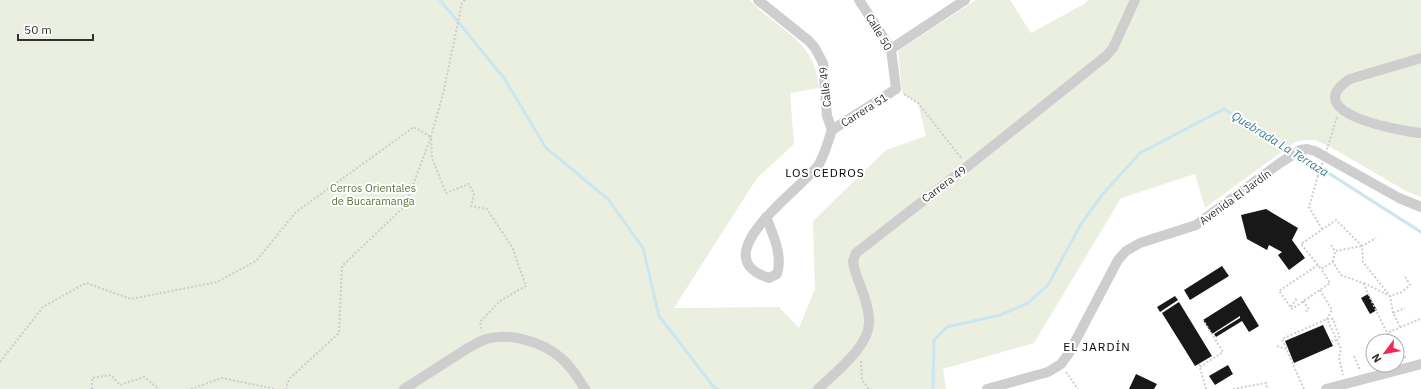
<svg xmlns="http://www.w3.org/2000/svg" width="1421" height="389" viewBox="0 0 1421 389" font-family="'IBM Plex Sans',sans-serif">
  <rect width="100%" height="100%" fill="#fff"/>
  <path fill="#eaefdf" d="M0 0H750C780 33 814 37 819 88L790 93 794 144 757 178 674 308 779 307 799 328 815 289 813 221 886 150 926 136 918 103 902 93 898 51 976 0H1010L1031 33 1084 4 1088 0H1421V197L1406 191 1334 149 1315 140H1304L1295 142 1205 208 1195 174 1121 198 1034 343 943 369 946 389H0Z"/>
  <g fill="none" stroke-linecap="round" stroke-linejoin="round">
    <g stroke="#cae7f0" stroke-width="3">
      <path d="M440 0 504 78 546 148 608 199 643 248 659 316 713 386 718 389"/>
      <path d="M933 389 934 340 947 327 1000 315 1028 303 1048 285 1081 224 1102 195 1140 153 1224 109C1291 148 1356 191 1421 232"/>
    </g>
  </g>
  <g fill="#181818">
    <path d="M1266 209 1298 228 1292 240 1305 258 1289 270 1278 255 1282 252 1269 245 1267 250 1247 239 1241 215Z"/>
    <path d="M1222 266 1229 276 1190 300 1184 290Z"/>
    <path d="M1368 294 1377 310 1370 314 1361 298Z"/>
    <path d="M1175 296 1178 300 1160 312 1157 307Z"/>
    <path d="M1241 296 1259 326 1249 332 1242 321 1216 337 1214 334 1240 318V316L1212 334 1203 320Z"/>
    <path d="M1179 302 1212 356 1195 366 1162 313Z"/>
    <path d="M1323 325 1333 346 1294 363 1285 341Z"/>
    <path d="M1228 365 1233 374 1215 385 1209 376Z"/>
    <path d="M1136 374 1157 384 1154 389H1129Z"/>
  </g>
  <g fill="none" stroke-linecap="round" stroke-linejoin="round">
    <g stroke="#cecece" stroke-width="2" stroke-dasharray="2 2" stroke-linecap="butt">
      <path d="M465 0 462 3 444 90 431 137 432 158 446 193 469 184 474 194 471 206 487 209 512 247 526 286 500 301 480 322 482 331"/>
      <path d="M904 94 918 103 962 159"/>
      <path d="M1328 146 1337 117"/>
      <path d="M1318 176 1309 207 1322 229"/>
      <path d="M1331 245 1335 251"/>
      <path d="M1362 246 1336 220 1301 244 1321 269 1333 262 1341 275 1363 283 1387 333"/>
      <path d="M1333 262 1335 251 1362 246"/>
      <path d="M1318 265 1279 291 1292 309 1330 283 1321 269"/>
      <path d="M1364 283 1390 296 1363 262 1362 246 1376 238"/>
      <path d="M1320 290 1332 310 1327 319 1341 349 1339 358 1343 375"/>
      <path d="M1303 301 1309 309 1305 312"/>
      <path d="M1291 307 1297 298"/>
      <path d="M1393 313 1390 296 1402 292 1410 285 1404 275"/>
      <path d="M1400 327 1393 313 1405 308"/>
      <path d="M1393 341 1387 333 1420 319"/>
      <path d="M1331 342 1336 340"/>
      <path d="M1277 346 1286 349"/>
      <path d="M1397 347 1406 359"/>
      <path d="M1354 356 1360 370"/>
      <path d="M861 361 862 380 869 389"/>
      <path d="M0 362 43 307 86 283 131 299 217 282 256 261 296 212 414 127 431 137 405 206 342 266 339 333 289 379 286 389"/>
      <path d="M1199 364 1206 389"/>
      <path d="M1200 367 1223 352 1203 320"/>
      <path d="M1066 372 1078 389"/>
      <path d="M92 389V378L111 375 120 385 144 377 159 389"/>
      <path d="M191 389 222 378 275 389"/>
      <path d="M1233 389 1266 383 1267 389"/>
      <path d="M1304 389 1282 339 1327 319H1333L1340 339"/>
    </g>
    <g stroke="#cecece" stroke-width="10">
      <path d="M758 0 809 41 815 48 823 63 827 116 832 130"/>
      <path d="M891 49 965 0"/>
      <path d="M1421 58 1350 79C1297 113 1400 131 1421 133"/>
      <path d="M832 130 896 89 891 49 859 0"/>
      <path d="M766 217C773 234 783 256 777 274L769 278C700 256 805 187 819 164 825 154 828 141 832 130"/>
      <path d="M404 389C421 378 437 368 454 357 463 351 475 343 486 339 509 332 543 342 561 358 571 366 578 378 585 389"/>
      <path d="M818 389C836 372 872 345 869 318 868 300 858 283 854 267L853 261 856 253 968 166 1106 56 1113 48 1135 0"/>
      <path d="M987 389 1048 372 1061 364 1069 353 1118 260 1126 251 1140 243 1196 225 1280 163 1300 150 1307 149 1315 151 1399 198 1421 207"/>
      <path d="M1326 389 1421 364"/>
    </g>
    <path stroke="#cecece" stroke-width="2" stroke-dasharray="2 2" stroke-linecap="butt" d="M1318 176 1328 146"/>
  </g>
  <g text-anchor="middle" stroke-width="4" stroke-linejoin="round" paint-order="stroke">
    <g font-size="11" fill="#313131" stroke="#fff">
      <text transform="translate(879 32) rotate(59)" y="4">Calle 50</text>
      <text transform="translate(825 87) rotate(-96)" y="4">Calle 49</text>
      <text transform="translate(864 110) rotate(-32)" y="4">Carrera 51</text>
      <text transform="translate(944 184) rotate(-37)" y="4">Carrera 49</text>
      <text transform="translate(1235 197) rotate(-36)" y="4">Avenida El Jardín</text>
    </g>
    <g font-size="11" fill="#5c723a" stroke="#fff">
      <text x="373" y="192">Cerros Orientales<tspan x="373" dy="13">de Bucaramanga</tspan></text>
    </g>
    <g font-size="12" font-style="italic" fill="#357d95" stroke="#fff">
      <text transform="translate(1280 144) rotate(32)" y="4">Quebrada La Terraza</text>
    </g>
    <g font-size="12" letter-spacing="1" fill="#000" stroke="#fff">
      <text x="825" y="177">LOS CEDROS</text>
      <text x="1097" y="351">EL JARDÍN</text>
    </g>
  </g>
  <g transform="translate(1385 353) rotate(238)"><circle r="19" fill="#ffffff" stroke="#adadad"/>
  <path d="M0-3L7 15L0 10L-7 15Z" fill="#f42854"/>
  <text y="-6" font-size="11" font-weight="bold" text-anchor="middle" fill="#313131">N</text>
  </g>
  <path d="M18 34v6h75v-6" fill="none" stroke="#313131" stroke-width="2"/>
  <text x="24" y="34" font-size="12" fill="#313131" stroke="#ffffff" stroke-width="3" paint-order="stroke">50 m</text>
</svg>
